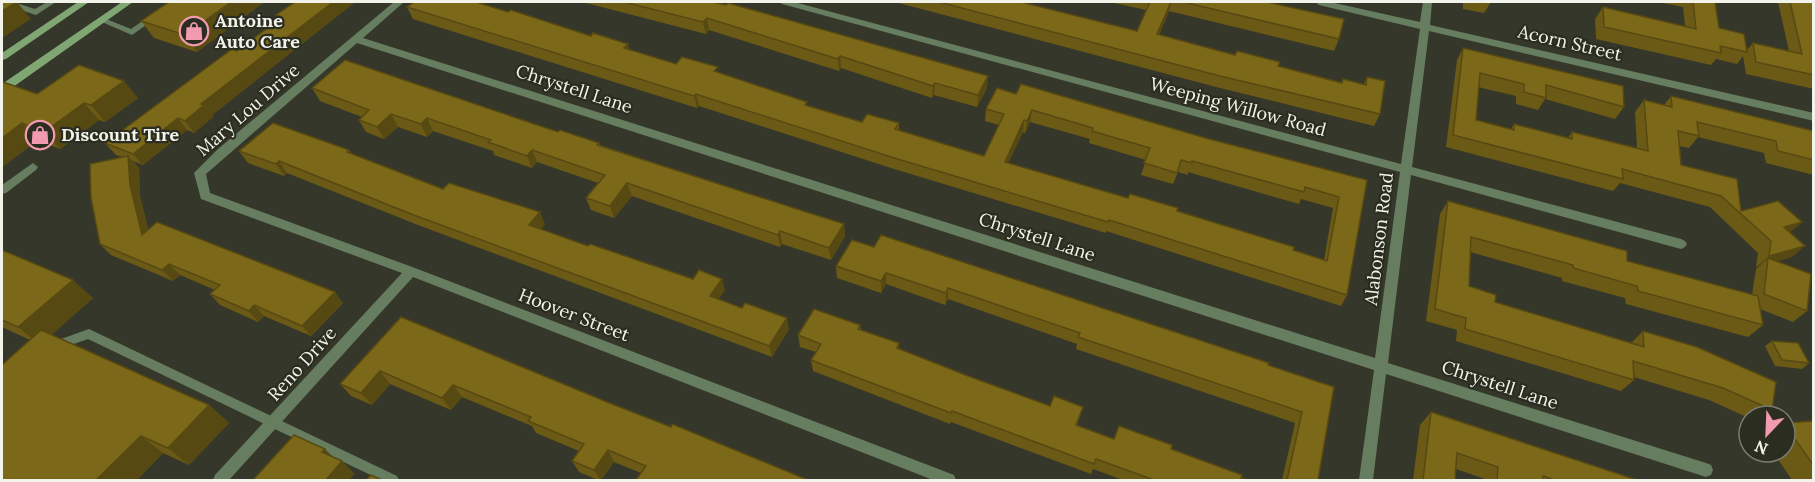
<svg xmlns="http://www.w3.org/2000/svg" width="1815" height="482" viewBox="0 0 1815 482" font-family="Lora,serif">
  <rect width="100%" height="100%" fill="#35372a"/>
  <g fill="none" stroke-linecap="round" stroke-linejoin="round">
    <g fill="#667e5f" fill-rule="evenodd">
      <path d="M2 2H13L35 9 47 2H56L36 15 3 4Z"/>
      <path d="M170 2H179L132 35 97 20 101 17 131 29Z"/>
      <path d="M33 163 38 167 36 170 6 193 2 194V185Z"/>
      <path d="M89 329 397 476 399 480H381L88 339 54 351 50 349 48 346 50 343Z"/>
    </g>
    <path fill="#667e5f" fill-rule="evenodd" d="M394 2H404L363 38 1375 358 1400 172 782 4 780 2H794L1401 164 1420 29 1319 5 1315 2H1330L1420 22 1423 2H1432L1430 25 1814 113V121L1429 31 1412 167 1681 239 1685 241 1687 244 1685 247 1681 249 1411 175 1388 363 1706 463 1711 465 1713 470 1711 475 1706 477 1386 374 1373 480H1359L1374 370 357 43 206 174 210 193 415 268 954 475 956 480H933L413 277 229 480H213L215 475 402 273 201 199 194 173 218 149Z"/>
    <g fill="#80a674" fill-rule="evenodd">
      <path d="M78 2H89L6 59 2 60V53Z"/>
      <path d="M122 2H133L6 92H2V84Z"/>
    </g>
  </g>
  <g fill="#6b5916" fill-rule="evenodd">
    <path d="M169 2H264L197 52 154 38 141 21Z"/>
    <path d="M295 2H355L212 115 213 117 194 133 187 130 143 165 133 161 139 168 140 196 148 229 343 303 311 336 264 316 258 322 220 305 210 294 215 290 180 275 173 281 111 255 100 244 123 157 116 155 105 143 237 51 278 19 276 15Z"/>
    <path d="M586 2H712L987 88 977 107 934 95 932 98 841 68 839 71 709 30 706 34 586 3Z"/>
    <path d="M895 2H1021L1137 31 1146 10 1110 2H1267L1339 39 1334 51 1169 11 1159 35 1341 82 1343 79 1364 84 1367 77 1380 114 1374 126 1216 87Z"/>
    <path d="M1463 2H1491L1484 13 1463 9Z"/>
    <path d="M1658 2H1715L1719 28 1747 50 1753 43 1789 51 1778 2H1814V89L1746 74 1743 56 1737 64 1716 59 1711 65 1596 39 1595 19 1603 7 1685 26 1683 7Z"/>
    <path d="M407 7 508 12 676 64 719 73 807 106 862 122 899 123V130L984 156 999 125 985 121 986 109 1016 94 1209 139 1367 180 1347 295 1341 306 1106 231V233L891 168 699 106 697 108 413 19ZM1030 122 1090 139 1089 143 1146 160 1141 175 1173 184 1178 172 1188 175V172L1299 204 1301 199 1333 208 1324 260 1293 250 1177 211 1128 198 1008 163 1023 132 1025 133Z"/>
    <path d="M1463 48 1624 107 1615 119 1545 99 1538 110 1516 104V96L1478 87 1476 120 1511 129 1514 124 1568 138 1572 132 1637 148 1635 112 1644 100 1664 105 1671 96 1814 131V175L1766 163 1764 153 1698 137 1689 148 1679 146 1681 165 1741 211 1802 222 1790 232 1792 257 1777 261 1807 311 1793 322 1760 309 1763 325 1748 337 1626 304 1625 298 1562 281V278L1470 252 1469 286 1495 302 1631 343 1643 331 1772 410 1764 416H1749V418L1709 400 1634 377V380L1621 391 1456 341 1457 330 1426 321 1440 214 1448 201 1627 261 1752 295 1756 269 1760 266 1756 267 1758 253 1710 207 1620 183 1613 191 1446 147 1457 60Z"/>
    <path d="M2 82 37 94 138 98 105 122 99 120 60 149 38 140 2 167Z"/>
    <path d="M312 88 558 132 599 143 600 145 844 224 845 236 831 260 782 244 780 247 632 196 614 218 591 210 586 198 598 183 537 162 532 168 494 155 493 151 433 131 427 137 398 127 384 139 366 132 359 120 362 117 320 101Z"/>
    <path d="M349 150 352 154 443 189 545 224 541 229 588 246 725 290 718 299 789 329 772 357 418 225 287 173 284 176 248 163 239 151Z"/>
    <path d="M874 247 1268 365 1334 387 1318 480H1282L1295 423 1076 349 1077 344 948 299 945 305 886 284 881 293 837 278 836 266Z"/>
    <path d="M2 250 93 298 51 335 209 405 229 423 189 465 163 453 137 480 30 340 2 327Z"/>
    <path d="M401 317 612 404 671 427 641 473 614 462 601 480H598L579 472 572 461 579 451 536 433 532 426 462 397 451 410 390 384 372 405 351 396 340 384Z"/>
    <path d="M860 325 861 330 899 343V349L968 376 1050 406 1083 407 1077 426 1114 439 1171 449 1248 480H1123L1093 469 1091 474 951 422 950 424 813 371 811 360 816 352 800 347 798 335Z"/>
    <path d="M1772 341 1809 363 1802 369 1775 366 1765 346Z"/>
    <path d="M1431 412 1637 480H1485V479L1456 469 1455 480H1413L1420 425Z"/>
    <path d="M1814 421V480H1792L1773 452H1785V423Z"/>
  </g>
  <g fill="#574912">
    <path d="M17 2 31 19 2 38V11Z"/>
    <path d="M231 2H264L197 52 185 35Z"/>
    <path d="M333 2H355L212 115 213 117 194 133 185 121 201 104Z"/>
    <path d="M1171 2 1169 11 1154 46 1157 34Z"/>
    <path d="M707 18 709 30 706 34 703 22Z"/>
    <path d="M628 44 631 56 624 48Z"/>
    <path d="M840 56 841 68 839 71 838 59Z"/>
    <path d="M988 76 987 88 977 107 978 95Z"/>
    <path d="M124 81 138 98 105 122 91 105Z"/>
    <path d="M935 83 934 95 932 98 933 86Z"/>
    <path d="M696 94 699 106 697 108 694 96Z"/>
    <path d="M84 103 99 120 60 149 44 132Z"/>
    <path d="M1032 110 1030 122 1025 133 1027 121Z"/>
    <path d="M391 114 398 127 384 139 377 127Z"/>
    <path d="M178 118 187 130 143 165 133 154Z"/>
    <path d="M427 118 433 131 427 137 421 124Z"/>
    <path d="M1024 120 1023 132 1003 174 1005 162Z"/>
    <path d="M22 123 38 140 2 167V138Z"/>
    <path d="M532 150 537 162 532 168 527 156Z"/>
    <path d="M128 156 139 168 140 196 152 246 142 235 130 185Z"/>
    <path d="M279 161 287 173 284 176 276 164Z"/>
    <path d="M627 183 632 196 614 218 610 206Z"/>
    <path d="M540 212 545 224 535 236 529 225Z"/>
    <path d="M1802 222 1789 233 1784 227Z"/>
    <path d="M844 224 845 236 831 260 829 248Z"/>
    <path d="M780 231 782 244 780 247 778 235Z"/>
    <path d="M1805 246 1792 257 1768 264V258L1760 266 1756 267 1769 256Z"/>
    <path d="M169 264 180 275 173 281 162 270Z"/>
    <path d="M886 273V284L881 293V281Z"/>
    <path d="M722 279 725 290 713 307 710 296Z"/>
    <path d="M73 280 93 298 40 345 18 327Z"/>
    <path d="M948 288V299L945 305 946 293Z"/>
    <path d="M335 292 343 303 311 336 302 326Z"/>
    <path d="M254 305 264 316 258 322 249 311Z"/>
    <path d="M787 318 789 329 772 357 769 346Z"/>
    <path d="M380 371 390 384 372 405 361 393Z"/>
    <path d="M453 385 462 397 451 410 442 398Z"/>
    <path d="M209 405 229 423 189 465 168 448Z"/>
    <path d="M141 436 163 453 137 480H96Z"/>
    <path d="M325 449 337 461 322 452Z"/>
    <path d="M608 450 614 462 601 480H600L594 470Z"/>
    <path d="M342 461 355 474 349 480H326Z"/>
  </g>
  <g fill="#7c6819" stroke="#574912" stroke-width="1.5" fill-rule="evenodd">
    <path d="M2 2H17L2 11Z"/>
    <path d="M169 2H231L185 35 141 21Z"/>
    <path d="M295 2H333L201 104 204 105 185 121 178 118 133 154 105 143 232 49 237 51 282 17 276 15Z"/>
    <path d="M414 2H476L508 12 511 10 591 36 593 33 628 44 624 48 676 64 682 57 718 67 714 71 807 102 805 105 862 122 867 114 899 123 895 129 984 156 1004 114 986 109 997 88 1016 94 1021 84 1209 139 1367 180 1347 295 1109 220 1108 222 891 157 696 94 694 96 407 7ZM1032 110 1093 128 1092 131 1150 148 1144 163 1177 173 1181 160 1192 163V161L1304 192 1305 187 1339 197 1327 261 1293 250 1294 247 1177 211 1178 208 1130 194 1128 198 1005 162 1024 120 1027 121Z"/>
    <path d="M624 2H712L726 5 728 3 988 76 978 95 935 83 933 86 840 56 838 59 707 18 703 22Z"/>
    <path d="M939 2H1021L1137 31 1150 2H1171L1157 34 1235 55 1237 51 1280 62 1278 66 1342 83 1343 79 1366 85 1367 77 1385 81 1380 114 1220 76Z"/>
    <path d="M1183 2H1267L1344 19 1339 39Z"/>
    <path d="M1693 2H1715L1719 28 1744 34 1747 52 1720 46 1721 53 1604 27 1603 7 1696 29Z"/>
    <path d="M1790 2H1814V75L1756 62 1753 43 1802 54Z"/>
    <path d="M1463 48 1623 86 1624 107 1546 85V98L1524 92V84L1480 73 1476 120 1514 130V124L1572 139V132L1648 151 1644 100 1672 107 1671 96 1814 131V160L1778 151 1776 141 1697 122 1699 136 1678 131 1681 165 1737 179 1741 211 1778 201 1802 222 1784 227 1805 246 1769 256 1771 241 1721 196 1622 169 1623 179 1453 135Z"/>
    <path d="M345 60 558 132 560 130 599 143 597 145 844 224 829 248 780 231 778 235 627 183 610 206 586 198 605 175 532 150 527 156 488 142 491 140 427 118 421 124 391 114 377 127 359 120 369 110 312 88Z"/>
    <path d="M79 65 124 81 91 105 84 103 44 132 22 123 2 138V82H3L37 94Z"/>
    <path d="M273 123 349 150 347 152 443 189 449 183 540 212 529 225 588 246 590 244 693 279 699 270 722 279 710 296 742 308 745 303 787 318 769 346 411 214 279 161 276 164 239 151Z"/>
    <path d="M128 156 130 185 142 235 157 222 335 292 302 326 254 305 249 311 210 294 220 285 169 264 162 270 100 244 91 198 90 164Z"/>
    <path d="M1448 201 1627 251V261L1758 296 1763 325 1638 291 1637 286 1573 268V265L1471 237 1469 286 1496 295 1495 302 1644 347 1643 331 1697 347 1776 382 1772 410 1723 388 1633 361 1634 380 1465 329 1466 318 1435 309Z"/>
    <path d="M881 235 1269 363 1268 365 1334 387 1318 480H1287L1302 412 1078 337 1080 333 948 288 946 293 886 273 881 281 836 266 852 240 874 247Z"/>
    <path d="M2 250 73 280 18 327 2 320Z"/>
    <path d="M1768 258 1811 274 1807 311 1764 294Z"/>
    <path d="M814 309 860 325 858 329 899 343 897 348 968 376 1050 406 1054 396 1083 407 1076 425 1114 439 1119 426 1172 445 1171 449 1242 475 1241 478 1248 480H1154L1096 459 1094 464 952 411 951 413 811 360 821 344 798 335Z"/>
    <path d="M401 317 612 404 671 427 672 424 808 480H636L646 466 608 450 594 470 572 461 584 444 528 421 531 417 453 385 442 398 380 371 361 393 340 384Z"/>
    <path d="M41 330 209 405 168 448 141 436 96 480H2V365Z"/>
    <path d="M1772 341 1798 343 1809 363 1782 360Z"/>
    <path d="M1431 412 1637 480H1554L1543 476 1542 480H1497L1498 467 1457 453 1455 480H1423Z"/>
    <path d="M1814 421V466L1785 425V423Z"/>
    <path d="M294 435 325 449 322 452 342 461 326 480H253Z"/>
    <path d="M371 475 382 480H366Z"/>
  </g>
  <defs>
    <g id="shop-ring" transform="scale(1.5)"><circle r="9.5" fill="#2b2d20" stroke="#f29ab0" stroke-width="1.5"/><path d="M-5-2.5h2.3a2.7 3.5 0 0 1 5.4 0H5L5.5 6h-11ZM-1.5-2.5h3a1.5 2.3 0 0 0-3 0Z" fill="#f29ab0"/></g>
  </defs>
  <g fill-rule="evenodd">
    <use href="#shop-ring" x="194" y="31"/>
    <use href="#shop-ring" x="40" y="135"/>
  </g>
  <g text-anchor="middle" stroke-width="4.5" stroke-linejoin="round" paint-order="stroke">
    <g font-size="18" font-weight="bold" fill="#f2f4eb" stroke="#2b2d20" text-anchor="start">
      <text x="215" y="27">Antoine<tspan x="215" dy="21">Auto Care</tspan></text>
      <text x="61" y="141">Discount Tire</text>
    </g>
    <g font-size="18" fill="#f2f4eb" stroke="#2b2d20">
      <text transform="translate(1570 43) rotate(13)" y="6">Acorn Street</text>
      <text transform="translate(574 89) rotate(18)" y="6">Chrystell Lane</text>
      <text transform="translate(1238 107) rotate(15)" y="6">Weeping Willow Road</text>
      <text transform="translate(248 110) rotate(-41)" y="6">Mary Lou Drive</text>
      <text transform="translate(1037 237) rotate(18)" y="6">Chrystell Lane</text>
      <text transform="translate(1379 239) rotate(-83)" y="6">Alabonson Road</text>
      <text transform="translate(574 315) rotate(21)" y="6">Hoover Street</text>
      <text transform="translate(302 364) rotate(-48)" y="6">Reno Drive</text>
      <text transform="translate(1500 385) rotate(18)" y="6">Chrystell Lane</text>
    </g>
  </g>
  <rect width="1815" height="482" fill="none" stroke="#f2f4eb" stroke-width="6"/>
  <g transform="translate(1767 434) rotate(203)"><circle r="28" fill="#2b2d20" stroke="#7b7d71" stroke-width="1.5"/>
  <path d="M0-4.5L10 22L0 15L-10 22Z" fill="#f29ab0"/>
  <text y="-9" font-size="16" font-weight="bold" text-anchor="middle" fill="#f2f4eb">N</text>
  </g>
</svg>
